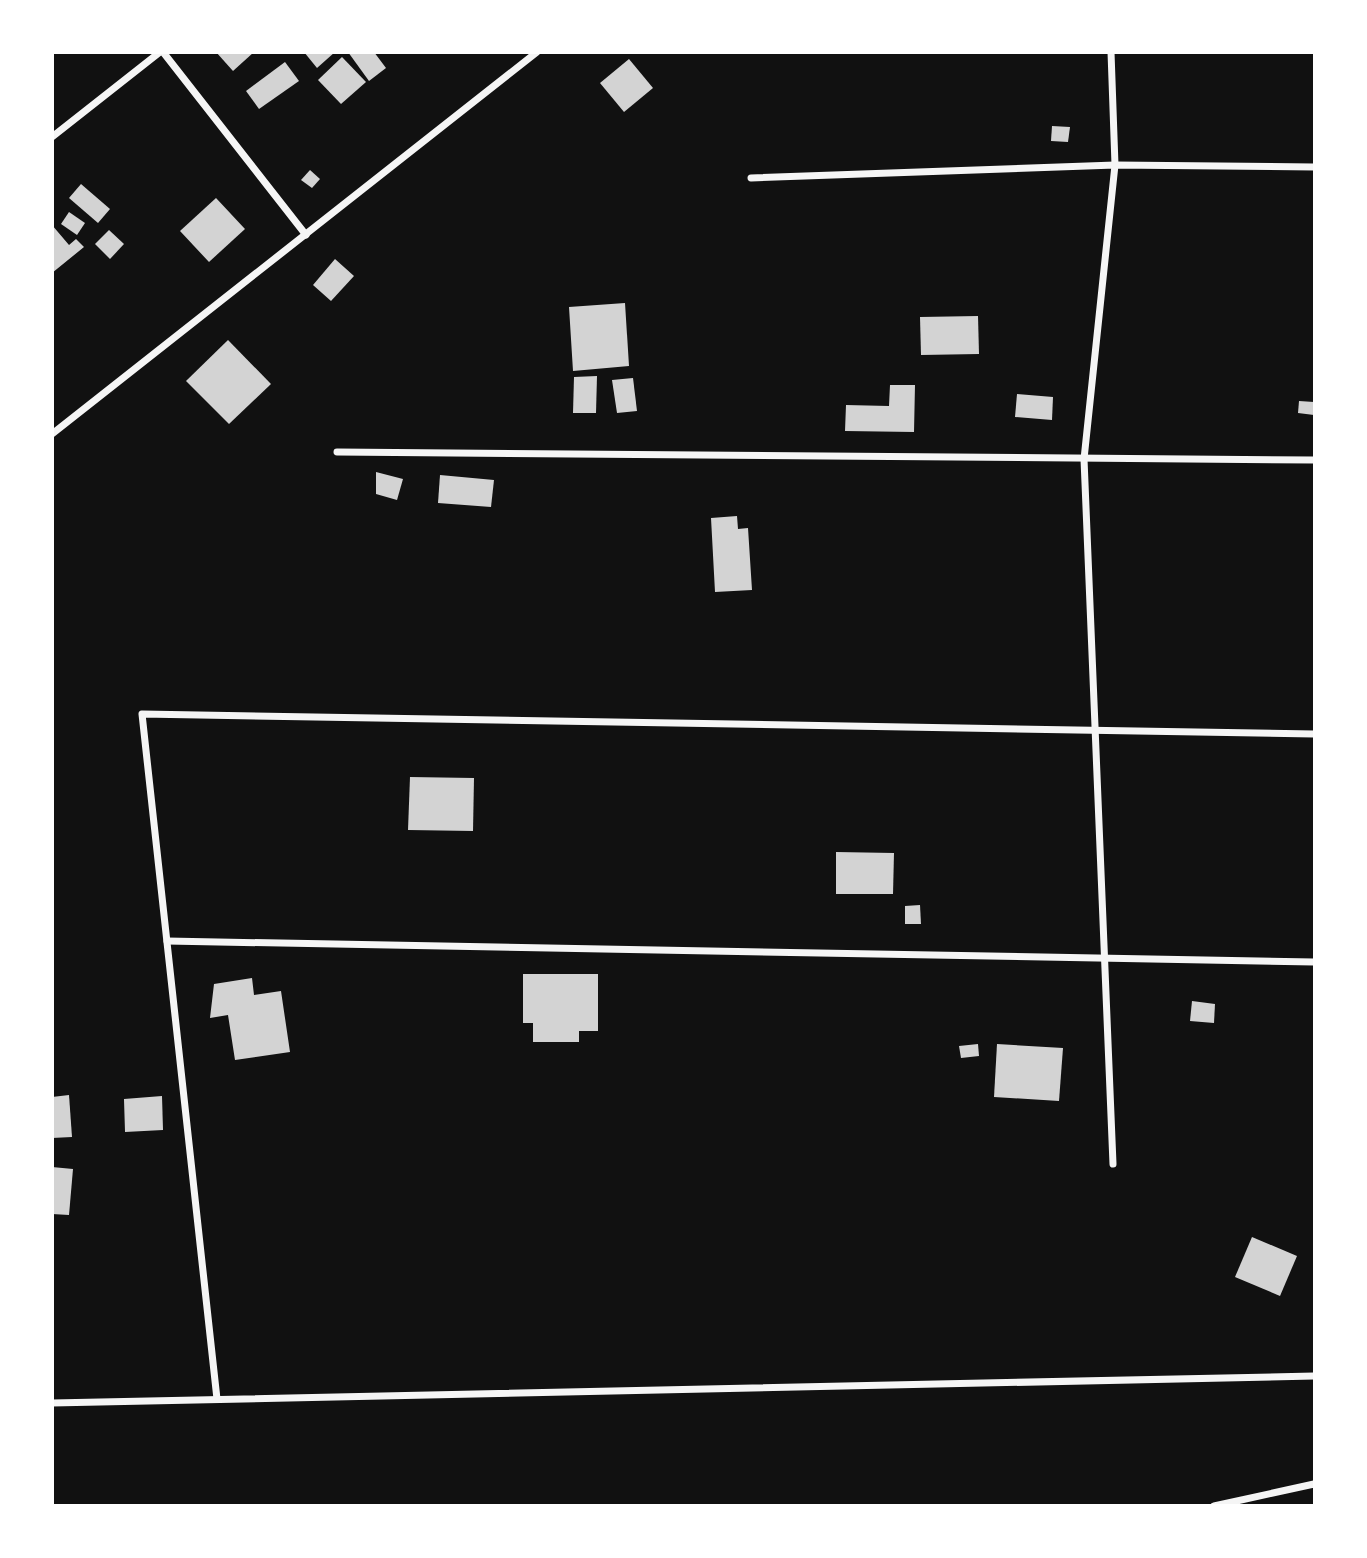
<svg xmlns="http://www.w3.org/2000/svg" width="1367" height="1558" viewBox="0 0 1367 1558" font-family="'PT Serif',serif">
  <rect width="100%" height="100%" fill="#111"/>
  <g fill="#d3d3d3">
    <path d="M216 52H254L233 71Z"/>
    <path d="M304 52H335L317 68Z"/>
    <path d="M348 52H374L386 68 369 81Z"/>
    <path d="M342 57 366 82 341 104 318 80Z"/>
    <path d="M629 59 653 88 624 112 600 83Z"/>
    <path d="M285 62 299 81 259 109 246 91Z"/>
    <path d="M1052 126 1070 127 1068 142 1051 141Z"/>
    <path d="M310 170 320 179 312 188 301 180Z"/>
    <path d="M81 184 110 209 98 223 69 198Z"/>
    <path d="M216 198 245 229 209 262 180 231Z"/>
    <path d="M69 212 85 223 77 235 61 224Z"/>
    <path d="M52 225 69 245 76 239 84 247 52 273Z"/>
    <path d="M109 230 124 244 110 259 95 244Z"/>
    <path d="M335 259 354 276 331 301 313 285Z"/>
    <path d="M625 303 629 366 573 371 569 307Z"/>
    <path d="M978 316 979 354 921 355 920 317Z"/>
    <path d="M228 340 271 384 229 424 186 381Z"/>
    <path d="M597 376 596 413H573L574 377Z"/>
    <path d="M633 378 637 411 617 413 612 380Z"/>
    <path d="M890 385H915L914 432 845 431 846 405 889 406Z"/>
    <path d="M1017 394 1053 397 1052 420 1015 417Z"/>
    <path d="M1299 401 1314 402V415L1298 413Z"/>
    <path d="M376 472 403 479 397 500 376 494Z"/>
    <path d="M440 475 494 480 491 507 438 503Z"/>
    <path d="M737 516 738 529 748 528 752 590 715 592 711 518Z"/>
    <path d="M410 777 474 778 473 831 408 830Z"/>
    <path d="M836 852 894 853 893 894H836Z"/>
    <path d="M920 905 921 924H905V906Z"/>
    <path d="M523 974H598V1031H579V1042H533V1023H523Z"/>
    <path d="M252 978 254 995 281 991 290 1052 235 1060 228 1015 210 1018 214 984Z"/>
    <path d="M1192 1001 1215 1004 1214 1023 1190 1021Z"/>
    <path d="M978 1044 979 1056 961 1058 959 1046Z"/>
    <path d="M997 1044 1063 1048 1059 1101 994 1097Z"/>
    <path d="M69 1095 72 1137 52 1138V1097Z"/>
    <path d="M162 1096 163 1130 125 1132 124 1099Z"/>
    <path d="M52 1167 73 1169 69 1215 52 1214Z"/>
    <path d="M1252 1237 1297 1256 1280 1296 1235 1277Z"/>
  </g>
  <g fill="none" stroke-linecap="round" stroke-linejoin="round">
    <g stroke="#f5f5f5" stroke-width="7">
      <path d="M163 52 306 235"/>
      <path d="M1111 52 1115 165 1084 459 1113 1164"/>
      <path d="M52 137 160 52"/>
      <path d="M751 178 1115 165 1314 167"/>
      <path d="M52 434 537 52"/>
      <path d="M337 452 1314 460"/>
      <path d="M167 941 1314 962"/>
      <path d="M217 1399 142 714 1314 734"/>
      <path d="M52 1403 1314 1376"/>
      <path d="M1214 1506 1314 1484"/>
    </g>
  </g>
  <rect width="1367" height="1558" fill="none" stroke="#ffffff" stroke-width="108"/>
</svg>
